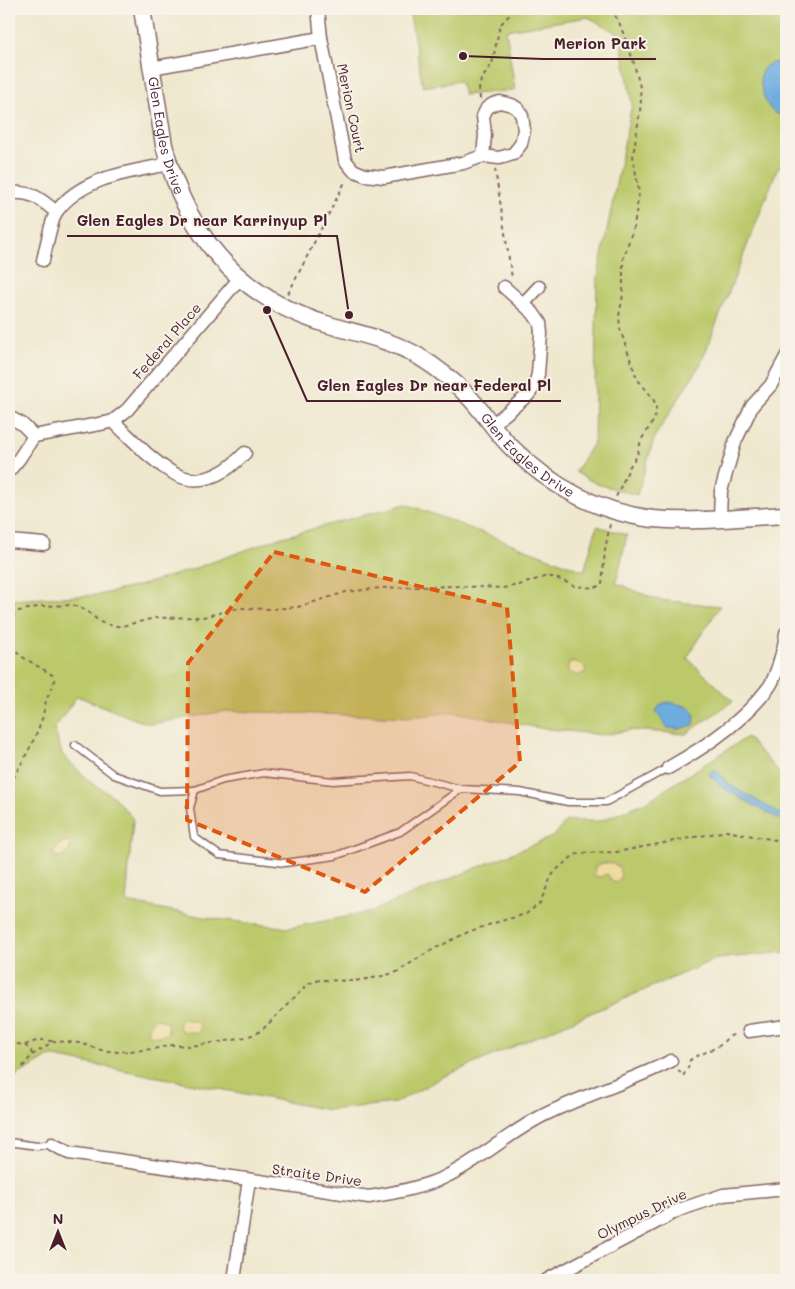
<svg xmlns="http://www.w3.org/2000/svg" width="795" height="1289" viewBox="0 0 795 1289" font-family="Mali,sans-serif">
  <rect width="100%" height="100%" fill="#f7f3e8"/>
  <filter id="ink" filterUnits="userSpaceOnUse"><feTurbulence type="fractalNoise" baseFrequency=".02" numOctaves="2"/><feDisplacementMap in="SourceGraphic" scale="10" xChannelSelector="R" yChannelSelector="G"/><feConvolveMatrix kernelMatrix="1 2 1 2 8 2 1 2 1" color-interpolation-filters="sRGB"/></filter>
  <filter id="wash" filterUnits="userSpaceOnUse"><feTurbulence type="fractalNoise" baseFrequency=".0096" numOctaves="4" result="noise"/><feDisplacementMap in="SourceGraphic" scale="20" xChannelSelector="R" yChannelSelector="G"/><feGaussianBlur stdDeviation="1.12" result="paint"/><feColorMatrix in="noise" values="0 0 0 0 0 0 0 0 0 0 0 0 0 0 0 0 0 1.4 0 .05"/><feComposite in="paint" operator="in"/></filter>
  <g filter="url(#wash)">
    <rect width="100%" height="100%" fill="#efe8cf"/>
    <g fill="#bbc96b" stroke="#82744b">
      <path d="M409 9H786V169L778 167 701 363 655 436 637 495 597 484 575 472 594 442 597 281 632 104 620 35 588 17 506 30 515 90 464 95 460 81 423 87Z"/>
      <path d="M406 504 584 571 597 526 627 535 616 583 658 600 720 606 687 658 733 701 686 734 630 730 603 735 540 728 454 712 411 717 226 711 152 724 137 720 77 696 54 729 62 754 91 783 113 796 133 819 126 902 209 918 289 928 370 912 554 836 566 821H600L646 802 747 737 786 780V952L716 959 443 1077 395 1103 328 1110 50 1056 9 1080V600L98 595 142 585 190 570 279 538Z"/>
    </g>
    <g fill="#eeda9e" stroke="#9c7c64">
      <path d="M572 662 583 665 586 669 584 673 578 676 568 672V664Z"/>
      <path d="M66 841 71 845 69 851 63 857H57L53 854C54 849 61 842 66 841Z"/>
      <path d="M602 863H612L619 867 621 876 618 882C610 884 611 878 607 874L600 877 596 876 594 874 595 867Z"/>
      <path d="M156 1018 167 1022 168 1033C163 1036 153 1038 149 1034 147 1030 151 1020 156 1018Z"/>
      <path d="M183 1019 198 1022 200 1030 197 1033 181 1031 178 1024Z"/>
    </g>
    <g fill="#6cacdf" stroke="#5b6685">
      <path d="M786 61V117C783 116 778 114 775 113 768 108 765 101 763 93 756 71 763 62 786 61Z"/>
      <path d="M669 702 689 707 695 715 694 725 679 729 667 728 656 711 661 704Z"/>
      <path d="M713 769 717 771 728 784 786 817V823L723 788 711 777 709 774Z"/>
    </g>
  </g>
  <g filter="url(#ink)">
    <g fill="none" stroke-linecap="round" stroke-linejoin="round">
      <g stroke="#846564" stroke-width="9">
        <g id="service">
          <path d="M75 745 114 775 160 791 195 790"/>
          <path d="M264 773 333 781 410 776 461 789 400 832 335 856 285 863 219 855 194 837 190 808 195 790 223 780Z"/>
          <path d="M461 789 520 792 568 802H606L668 768"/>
          <path d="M9 1142 37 1146 52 1144"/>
        </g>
      </g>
      <g stroke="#846564" stroke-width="15">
        <g id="minor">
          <path d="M318 9 321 38 345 160 353 170 365 175 384 177 463 163 483 156 499 158 513 154 521 144 524 130 522 116 518 109 512 105 500 102 493 104 487 108 483 116 485 135 483 156"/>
          <path d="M151 68 321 38"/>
          <path d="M9 193C31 191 40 198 56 212"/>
          <path d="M43 260C46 249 51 219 57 211 82 177 130 172 169 164"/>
          <path d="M523 304 539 287"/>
          <path d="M9 417 22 424 34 436 105 423 113 421 127 410 240 278"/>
          <path d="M113 421C124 432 135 442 146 453 171 474 192 491 225 470 232 466 239 459 245 453"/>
          <path d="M492 425 528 395 535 385 538 374 541 334 540 323 533 313 504 287"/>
          <path d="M9 471 19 459 34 436"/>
          <path d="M720 518 721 491 735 442 752 406 771 385 786 357"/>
          <path d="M9 541 44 544"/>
          <path d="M668 768C704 748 744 721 769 687 776 678 785 645 786 633"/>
          <path d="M749 1031 786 1026"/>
          <path d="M52 1144 69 1153 369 1197C393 1193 427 1187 449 1175 482 1158 509 1133 542 1116 584 1095 629 1082 671 1061"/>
          <path d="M234 1280 249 1180"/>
          <path d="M547 1280 679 1210 723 1195 786 1189"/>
        </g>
      </g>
      <g stroke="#846564" stroke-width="19">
        <g id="tertiary">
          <path id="s1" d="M142 9 164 145C186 234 237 297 326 324 358 334 389 339 418 356 436 367 453 380 467 395 483 411 494 430 510 446 549 485 597 512 653 519 696 523 743 517 786 515"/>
        </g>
      </g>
      <g stroke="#846564" stroke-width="2" stroke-dasharray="4 4" stroke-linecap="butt">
        <path d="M611 9 619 22 633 60 640 87 641 104 633 156 639 193 634 226 623 259V295L619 316 620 329 637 379 652 397 656 405V413L654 420 641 440 637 456 630 466 616 497"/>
        <path d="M480 99 479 87 481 80 492 64 500 25 515 9"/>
        <path d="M495 169 512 278"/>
        <path d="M288 294 346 180"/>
        <path d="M9 785C21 765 33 744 41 722 44 714 44 706 47 698 50 691 55 685 54 676L21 656 15 649 11 641 10 628 14 614 19 611 42 606 73 605 87 611 100 622 113 626H122L155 618 203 617 239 608 272 609 298 607 346 592 381 588 453 586 503 588 519 585 544 577H554L575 586 595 588 602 584 605 550 610 524"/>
        <path d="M9 1043 25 1045 31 1051 32 1055 21 1069"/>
        <path d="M25 1045 39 1040 53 1041"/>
        <path d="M32 1055 54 1041 80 1043 101 1050 118 1052 153 1049 173 1045 190 1046 234 1040 256 1034 264 1028 308 984 320 980 354 981 379 977 397 972 428 952 468 932 494 923 526 914 540 903 551 877 555 871 573 856 580 853 617 852 726 831 775 840 786 832"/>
        <path d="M678 1070 683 1076 688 1068 690 1060C699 1054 708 1052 717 1047 726 1042 725 1036 737 1034"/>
      </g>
      <use href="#service" stroke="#fff" stroke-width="6"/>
      <use href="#minor" stroke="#fff" stroke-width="12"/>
      <use href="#tertiary" stroke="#fff" stroke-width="16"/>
    </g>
  </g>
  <path fill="#e0560e" fill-opacity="0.2" stroke="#e0560e" stroke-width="4" stroke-dasharray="10 6" stroke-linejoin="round" d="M274 552 507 607 520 762 365 892 187 820 188 663Z"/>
  <g text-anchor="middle" stroke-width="4" stroke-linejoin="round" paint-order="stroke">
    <g font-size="14" fill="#4a1f2b" stroke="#f7f3e8">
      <text transform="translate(351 108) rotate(78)" y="5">Merion Court</text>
      <text dy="5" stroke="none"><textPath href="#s1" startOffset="129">Glen Eagles Drive</textPath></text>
      <text transform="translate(167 341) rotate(-49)" y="5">Federal Place</text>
      <text dy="5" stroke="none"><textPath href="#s1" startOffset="638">Glen Eagles Drive</textPath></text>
      <text transform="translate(317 1175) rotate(8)" y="5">Straite Drive</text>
      <text transform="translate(642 1214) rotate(-26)" y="5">Olympus Drive</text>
    </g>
  </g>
  <path fill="none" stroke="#4a1f2b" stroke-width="2" d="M463 56L543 59H656M349 315L337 236H67M267 310L307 401H561"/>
  <g fill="#4a1f2b" stroke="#f7f3e8" stroke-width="2">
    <circle cx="463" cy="56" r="5"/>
    <circle cx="349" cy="315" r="5"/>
    <circle cx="267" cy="310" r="5"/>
  </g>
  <g font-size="15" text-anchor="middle" font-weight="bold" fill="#4a1f2b" stroke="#f7f3e8" stroke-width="4" stroke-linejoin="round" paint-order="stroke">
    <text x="600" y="49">Merion Park</text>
    <text x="202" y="226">Glen Eagles Dr near Karrinyup Pl</text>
    <text x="434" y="391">Glen Eagles Dr near Federal Pl</text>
  </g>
  <rect width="795" height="1289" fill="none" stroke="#f7f3e8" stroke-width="30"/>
  <g transform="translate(58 1232)" stroke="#f7f3e8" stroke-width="4" paint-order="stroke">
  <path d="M0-4L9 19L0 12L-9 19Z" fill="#4a1f2b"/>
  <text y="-8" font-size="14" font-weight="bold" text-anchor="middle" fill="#4a1f2b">N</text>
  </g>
</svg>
